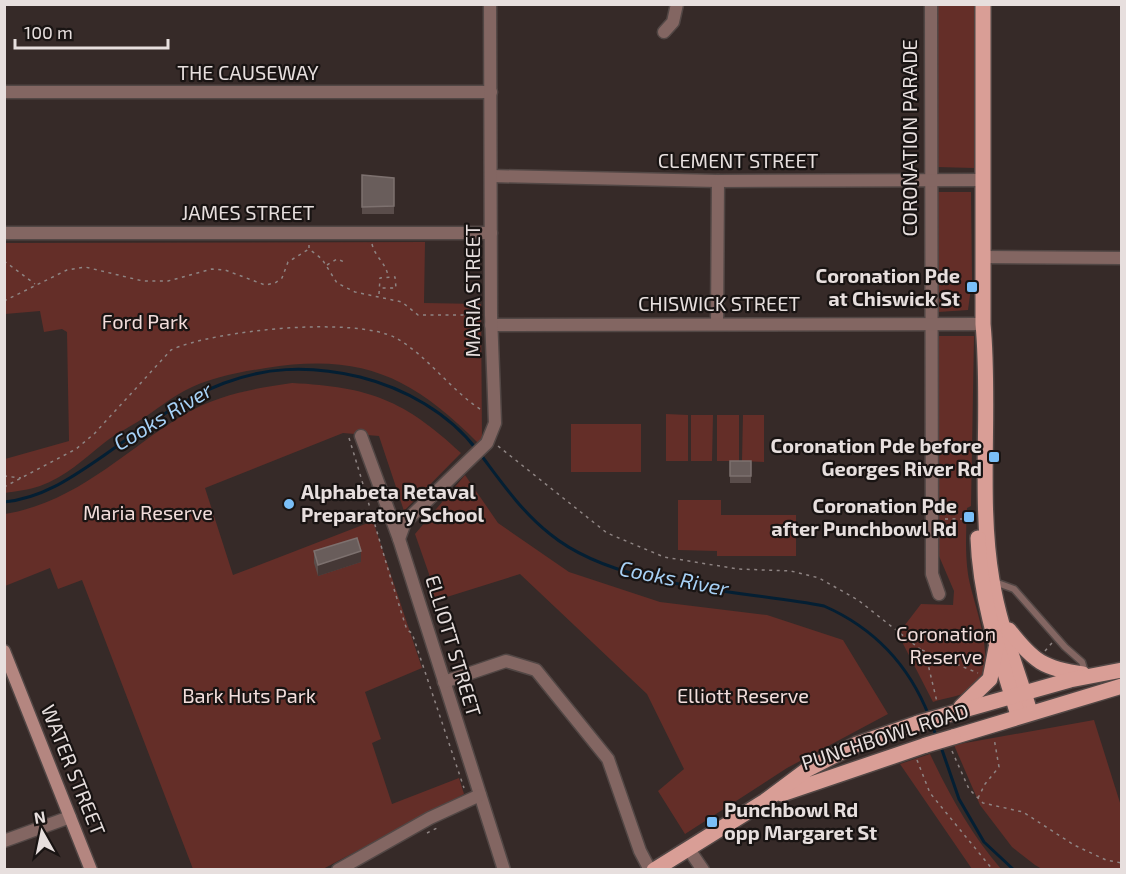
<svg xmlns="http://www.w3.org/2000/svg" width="1126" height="874" viewBox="0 0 1126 874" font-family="'Exo 2',sans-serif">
  <rect width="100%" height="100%" fill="#362a28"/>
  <g fill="#642e28">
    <path d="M935 5H974V168L937 167Z"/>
    <path d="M937 192H971L972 280 968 310 938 312Z"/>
    <path d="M425 242 424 303 481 304 482 440 478 443C411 376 361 353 266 368 239 372 208 378 184 391 169 399 156 410 142 419 130 427 115 434 104 443 84 459 65 477 40 486 29 490 16 491 5 493V459L69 441 67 332 62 329 44 332 40 311 5 314V243Z"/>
    <path d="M938 336H974L971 506 967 508C966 530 965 553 968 574 972 603 1002 667 972 689 963 696 944 698 933 702L898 634 921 604 953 605 954 591 939 556Z"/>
    <path d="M292 383C370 387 404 400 461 453L404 511 379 436 343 433 205 488 233 575 373 521 422 668 365 692 381 739 372 743 392 804 459 778 464 794 323 869H193L82 580 58 589 50 568 5 586V514C77 502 123 452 183 415 220 394 252 389 292 383Z"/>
    <path d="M666 414 688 415V461H666Z"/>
    <path d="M691 415H713L712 461H691Z"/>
    <rect x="717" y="415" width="22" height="46"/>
    <path d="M743 415H764V462L742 461Z"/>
    <rect x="571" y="424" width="70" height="48"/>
    <path d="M465 475 498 523 569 572 660 602 767 615 843 640 888 714 787 768 685 834 658 791 684 769 647 694 520 574 434 601 429 574 415 534Z"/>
    <path d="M678 500H721V515H796V556H717V551L678 550Z"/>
    <path d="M1094 720 1121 806V869H1042L1035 865 1012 847 980 805 954 745Z"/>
    <path d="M930 754C950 796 971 834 1001 869H972L900 764Z"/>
  </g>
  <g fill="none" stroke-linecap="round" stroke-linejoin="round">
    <g stroke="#041f33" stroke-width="3">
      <path d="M481 455C502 483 522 512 550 534 617 589 741 590 824 606 874 628 909 665 929 716"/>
      <path d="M4 502C44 498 74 476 106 454 190 394 251 351 360 377 404 388 449 413 477 450"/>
      <path d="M932 725 937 738"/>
      <path d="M941 747 959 799 984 842 1014 870"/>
    </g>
    <g stroke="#524745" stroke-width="9">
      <path id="service" d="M992 581 1014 589 1065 647 1082 662 1085 672"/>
    </g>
    <g stroke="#524745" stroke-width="15">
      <g id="minor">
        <path d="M931 4 932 574 939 594"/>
        <path d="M664 32 673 22 677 4"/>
        <path d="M4 92H491"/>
        <path d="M492 176 718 181 983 180"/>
        <path d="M4 233H491"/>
        <path d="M983 257 1122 258"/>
        <path d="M717 324 718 181"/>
        <path d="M491 325 983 324"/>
        <path d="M361 436 399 539 504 870"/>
        <path d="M399 539 405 522 487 443 495 423 491 315 490 4"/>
        <path d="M444 682 506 661 536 670 608 759 640 851 650 870"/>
        <path d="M4 841 70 817"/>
        <path d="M688 848 703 870"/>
        <path d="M338 870 430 818 480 795"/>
      </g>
    </g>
    <g stroke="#524745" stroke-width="15">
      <path id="secondary" d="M4 651 91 870"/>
    </g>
    <g stroke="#524745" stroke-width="18">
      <g id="primary">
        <path d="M983 4V324C991 408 978 499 992 580 999 625 1017 668 1030 712"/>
        <path d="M978 538C980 599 1000 657 1018 715"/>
        <path d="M1009 630C1033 661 1044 669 1083 674"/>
        <path d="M961 707 990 679 996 648"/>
        <path d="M946 715 1070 680 1122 670"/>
        <path d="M953 737 1122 686"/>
        <path d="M782 794 926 745"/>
        <path d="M654 870 765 801 808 769 857 744 918 723"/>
      </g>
    </g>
    <g stroke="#8e8483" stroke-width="1.5" stroke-dasharray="3 4.5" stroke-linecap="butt">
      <path d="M372 244C375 257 386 263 388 276"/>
      <path d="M309 245V249L322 259 337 283 355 292 402 302 418 315H479"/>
      <path d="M4 261 35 284"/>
      <path d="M327 265 337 259 347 263"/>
      <path d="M379 294 380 278 395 277 396 288H380"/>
      <path d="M4 301 67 270 85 267 143 281H168L212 269 225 270 265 285 275 283 282 278 288 262 309 249"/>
      <path d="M349 438C369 502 386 566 407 630L412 633 464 788"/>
      <path d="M498 446 607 533 664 557 738 569 791 571 819 578 858 600 920 649 927 660 937 702"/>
      <path d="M4 476 21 478"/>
      <path d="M4 487 76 449 94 434 171 350C214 330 354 316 396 338 428 356 451 391 483 411"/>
      <path d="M945 519H969"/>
      <path d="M922 650 978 673"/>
      <path d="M1045 651 1052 643"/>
      <path d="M952 751 969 789 983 803 1023 812 1074 845 1106 860 1122 863"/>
      <path d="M917 760 930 793 993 870"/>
      <path d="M978 798 985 784 999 767 994 738"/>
      <path d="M427 833 439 827"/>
    </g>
    <use href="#service" stroke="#836662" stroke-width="6"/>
    <use href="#minor" stroke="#836662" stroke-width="12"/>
    <use href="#secondary" stroke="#b48680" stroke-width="12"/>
    <use href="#primary" stroke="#d99e96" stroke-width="15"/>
    <g stroke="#524745" stroke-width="18" stroke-linecap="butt">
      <g id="primary-bridge">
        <path d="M918 723 946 715"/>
        <path d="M926 745 953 737"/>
      </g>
    </g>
    <use href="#primary-bridge" stroke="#d99e96" stroke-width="15"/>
  </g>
  <g fill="#5a4d4b">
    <path d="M362 175 394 178V214H362Z"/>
    <rect x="730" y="461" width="21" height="22"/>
    <path d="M314 551 361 562 318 576 314 563Z"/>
  </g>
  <path fill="#453836" d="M361 551V562L318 576V565Z"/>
  <g fill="#695d5b" stroke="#7d716f" stroke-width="1.5">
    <path d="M362 175 394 178V206L362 207Z"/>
    <rect x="730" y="461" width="21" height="15"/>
    <path d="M357 538 361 551 318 565 314 551Z"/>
  </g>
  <g fill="#7abff8" stroke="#191413" stroke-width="2">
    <rect x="966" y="281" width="12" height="12" rx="3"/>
    <rect x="988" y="451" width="12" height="12" rx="3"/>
    <circle cx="289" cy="504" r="6"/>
    <rect x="963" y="511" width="12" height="12" rx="3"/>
    <rect x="706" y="816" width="12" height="12" rx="3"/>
  </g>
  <g text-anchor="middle" stroke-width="4.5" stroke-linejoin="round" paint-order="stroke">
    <g font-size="20" fill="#e7dfde" stroke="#191413">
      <text x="248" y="80">THE CAUSEWAY</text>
      <text transform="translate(910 138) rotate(-90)" y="7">CORONATION PARADE</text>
      <text x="738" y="168">CLEMENT STREET</text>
      <text x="248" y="220">JAMES STREET</text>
      <text transform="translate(473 291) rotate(-90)" y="7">MARIA STREET</text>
      <text x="719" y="311">CHISWICK STREET</text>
      <text transform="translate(453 646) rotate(73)" y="7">ELLIOTT STREET</text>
      <text transform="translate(885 737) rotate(-18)" y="7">PUNCHBOWL ROAD</text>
      <text transform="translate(73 770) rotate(68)" y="7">WATER STREET</text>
    </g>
    <g font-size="20" font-weight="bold" fill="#e7dfde" stroke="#191413" text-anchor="end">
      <text x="960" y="283">Coronation Pde<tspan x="960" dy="23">at Chiswick St</tspan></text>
      <text x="982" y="453">Coronation Pde before<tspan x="982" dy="23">Georges River Rd</tspan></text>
      <text x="301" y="499" text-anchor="start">Alphabeta Retaval<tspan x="301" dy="23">Preparatory School</tspan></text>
      <text x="957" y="513">Coronation Pde<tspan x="957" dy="23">after Punchbowl Rd</tspan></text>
      <text x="724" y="817" text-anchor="start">Punchbowl Rd<tspan x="724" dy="23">opp Margaret St</tspan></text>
    </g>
    <g font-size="20" fill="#f2dddb" stroke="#191413">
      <text x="145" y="329">Ford Park</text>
      <text x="148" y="520">Maria Reserve</text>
      <text x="946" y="641">Coronation<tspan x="946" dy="23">Reserve</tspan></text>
      <text x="249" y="703">Bark Huts Park</text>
      <text x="743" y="703">Elliott Reserve</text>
    </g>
    <g font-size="21" font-style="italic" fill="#a7d1f6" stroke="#191413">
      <text transform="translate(163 417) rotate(-31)" y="7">Cooks River</text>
      <text transform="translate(674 579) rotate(11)" y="7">Cooks River</text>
    </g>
  </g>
  <rect width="1126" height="874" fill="none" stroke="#e7dfde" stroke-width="12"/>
  <g transform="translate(42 832) rotate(351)" stroke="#191413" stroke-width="4.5" paint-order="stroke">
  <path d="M0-4.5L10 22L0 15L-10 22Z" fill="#e7dfde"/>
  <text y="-9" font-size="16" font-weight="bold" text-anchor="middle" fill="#e7dfde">N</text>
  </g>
  <path d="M15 39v9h153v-9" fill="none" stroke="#e7dfde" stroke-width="3"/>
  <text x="24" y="39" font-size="18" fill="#e7dfde" stroke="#191413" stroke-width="4.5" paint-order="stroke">100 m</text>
</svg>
